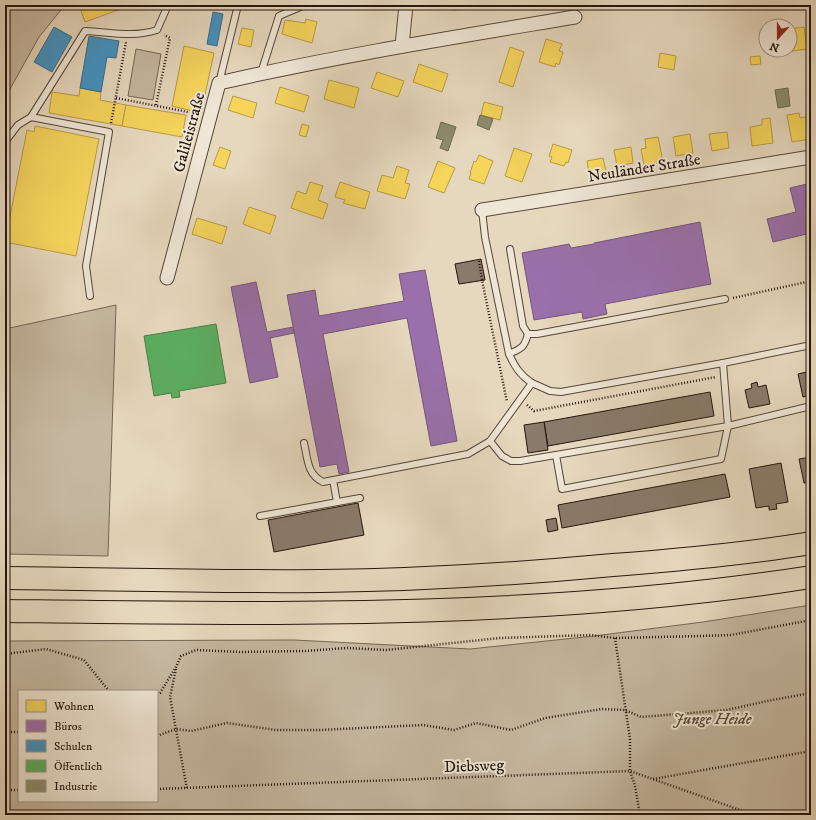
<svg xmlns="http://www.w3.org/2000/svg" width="816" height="820" viewBox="0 0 816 820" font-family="'IM FELL DW Pica',serif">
  <rect width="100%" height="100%" fill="#e6d8be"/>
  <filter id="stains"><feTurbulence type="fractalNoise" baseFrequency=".005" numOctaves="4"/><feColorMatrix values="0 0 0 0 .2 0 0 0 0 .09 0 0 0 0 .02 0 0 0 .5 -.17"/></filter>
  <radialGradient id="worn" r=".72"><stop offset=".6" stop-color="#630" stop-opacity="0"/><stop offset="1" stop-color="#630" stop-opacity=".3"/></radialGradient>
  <g fill="#c5b7a0" stroke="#756656" fill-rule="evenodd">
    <path d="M5 5H65L39 37 5 98Z"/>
    <path d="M136 49 161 54 153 100 128 96Z"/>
    <path d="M116 305 108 556 5 554V329Z"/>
    <path d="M811 605V815H5V641L294 640 470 649 594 636 703 622ZM19 691H157V801H19Z"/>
  </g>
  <g fill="#f6d55c" stroke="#b79b44">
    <path d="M79 5H132L85 22Z"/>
    <path d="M442 5H458L457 10 442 9Z"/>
    <path d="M498 5H509V9L498 7Z"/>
    <path d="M306 19 317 22 312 43 282 34 285 20 305 23Z"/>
    <path d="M804 27 807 49 785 52V50H790V29Z"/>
    <path d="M242 28 254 30 251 47 238 44Z"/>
    <path d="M546 39 562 44 559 51 563 52 559 65 556 63 555 67 539 62Z"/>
    <path d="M184 46 214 53 201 113 172 106Z"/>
    <path d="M510 47 524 52 513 87 499 82Z"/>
    <path d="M660 53 676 56 674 70 658 67Z"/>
    <path d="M760 56 761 64 751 65 750 57Z"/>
    <path d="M419 64 448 74 442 92 413 82Z"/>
    <path d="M377 72 404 81 398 97 371 88Z"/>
    <path d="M329 80 359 88 354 108 324 99Z"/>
    <path d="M280 87 309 96 304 112 275 103Z"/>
    <path d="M80 88 101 92 100 100 126 105 122 126 49 113 52 92 79 96Z"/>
    <path d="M233 96 257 103 253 118 228 110Z"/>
    <path d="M484 102 503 107 500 120 481 115Z"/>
    <path d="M126 105 186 115 182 137 122 126Z"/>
    <path d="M799 113 800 118 810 116V139L792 142 787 115Z"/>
    <path d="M770 118 773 143 752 146 750 127 762 125V119Z"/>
    <path d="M302 124 309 126 306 137 299 135Z"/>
    <path d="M35 126 99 139 76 256 5 242 27 130 34 132Z"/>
    <path d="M727 132 729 148 712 151 709 134Z"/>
    <path d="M690 134 693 153 676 156 673 137Z"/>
    <path d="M658 137 663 162 644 165 641 149 646 148 645 139Z"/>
    <path d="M553 144 572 150 568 163 566 162 564 166 550 162 552 157 549 156Z"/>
    <path d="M220 147 231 151 225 169 213 165Z"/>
    <path d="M631 147 633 163 617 166 614 150Z"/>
    <path d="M514 148 532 154 522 182 505 176Z"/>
    <path d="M479 155 493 161 484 184 469 179 471 173H470L474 161 476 162Z"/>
    <path d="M603 158 606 171 589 174 587 161Z"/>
    <path d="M438 161 455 168 444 193 428 187Z"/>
    <path d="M397 166 409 170 405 183 410 184 405 199 377 191 382 175 393 178Z"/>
    <path d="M310 182 323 186 318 200 328 204 323 219 291 208 297 191 306 194Z"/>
    <path d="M340 182 370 192 365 209 343 203 345 200 335 197Z"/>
    <path d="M249 207 276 216 270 234 243 224Z"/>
    <path d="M197 218 227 227 222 244 192 234Z"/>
  </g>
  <g fill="#9970ab" stroke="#76557c">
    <path d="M807 184 811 201V233L773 242 767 219 796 212 790 188Z"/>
    <path d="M700 222 711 284 605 304 607 314 583 319 582 312 534 320 522 253 569 244 571 248 594 244V243Z"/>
    <path d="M425 270 457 441 431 446 407 318 323 334 349 472 339 474 337 464 320 467 287 295 315 290 319 316 404 301 399 274Z"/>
    <path d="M256 282 267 332 293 327 294 333 270 338 278 377 250 383 231 287Z"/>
  </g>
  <g fill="#4393c3" stroke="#3a6d8c">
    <path d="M213 12 223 14 217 46 207 44Z"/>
    <path d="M54 27 72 37 52 72 34 62Z"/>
    <path d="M89 36 119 41 116 58 107 57 101 92 80 88Z"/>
  </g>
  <path fill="#5aae61" stroke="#4a8048" d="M216 324 226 383 179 391 180 397 172 398 171 393 154 396 144 336Z"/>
  <g fill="#8c8c6e" stroke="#6d6851">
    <path d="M788 88 790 106 778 108 775 90Z"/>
    <path d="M480 115 493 119 489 130 477 125Z"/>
    <path d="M441 122 456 127 448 151 440 148 443 140 436 138Z"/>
  </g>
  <g fill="#897a69" stroke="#25150d">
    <path d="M481 259 485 280 459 284 455 264Z"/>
    <path d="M811 371V395L803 397 798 374Z"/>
    <path d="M757 382 758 387 766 385 770 404 749 408 745 390 752 388 751 384Z"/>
    <path d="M710 392 714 416 548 446 544 422Z"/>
    <path d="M544 422 548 450 528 453 524 425Z"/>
    <path d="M811 457V482L804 483 799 459Z"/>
    <path d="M781 463 788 502 776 504 777 509 769 510V506L756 508 749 469Z"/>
    <path d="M725 474 730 497 562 528 558 505Z"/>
    <path d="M358 503 364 535 274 552 268 520Z"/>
    <path d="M556 518 558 530 548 532 546 520Z"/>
  </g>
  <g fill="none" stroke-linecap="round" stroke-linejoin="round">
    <g stroke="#554639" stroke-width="8">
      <g id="lane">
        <path d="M261 73 279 16 305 5"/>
        <path d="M219 83 238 5"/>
        <path d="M31 117 85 31C110 32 132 38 157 30L168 5"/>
        <path d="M5 142 18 125 31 117 109 132 86 266 90 296"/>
        <path d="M510 249 523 326 528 334H537L725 299"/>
        <path d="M509 354C522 348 524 348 528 334"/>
        <path d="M723 363 728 426 811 406"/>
        <path d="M532 383 550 391 561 392 723 363 811 345"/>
        <path d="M490 441 502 456 511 461H520L728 426 721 459 562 489 556 455"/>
        <path d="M304 443C308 460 307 474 323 482L468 454 490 441 532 383C520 375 515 367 509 354L485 237 482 210"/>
        <path d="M333 480 337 502"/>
        <path d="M260 516 360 498"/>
      </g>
    </g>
    <g stroke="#554639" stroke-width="15">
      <g id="street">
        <path d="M402 46 406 5"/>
        <path d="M482 210 811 157"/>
        <path d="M167 278 219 83C336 56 456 37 575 17"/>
      </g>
    </g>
    <g stroke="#25150d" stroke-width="24">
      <g id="highway">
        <path d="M5 578C111 579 216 582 322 581 419 580 516 574 613 565 679 560 746 554 811 543"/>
        <path d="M5 611C274 614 545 619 811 577"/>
      </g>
    </g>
    <g stroke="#25150d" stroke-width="2.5" stroke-dasharray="1 2" stroke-linecap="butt">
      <path d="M116 98 188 112"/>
      <path d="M156 105 170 38 164 35"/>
      <path d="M111 123 126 42"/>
      <path d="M479 261 483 285 507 402"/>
      <path d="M733 298 811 281"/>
      <path d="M527 405 534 411 716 377"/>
      <path d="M615 638 630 739V771L635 786 640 815"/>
      <path d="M5 654 46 649 84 660 109 691"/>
      <path d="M176 669 170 697 187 789"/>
      <path d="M157 694 160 693 176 667 181 656 196 650 241 652 305 651 347 648 386 650 500 638 591 635 615 638 701 636 731 635 811 620"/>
      <path d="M5 732H19"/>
      <path d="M157 736 176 729 191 731 227 723 276 730H320L423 725 454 730 476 723 511 730 545 718 602 709 625 710 641 717 727 710 767 701 811 693"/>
      <path d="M653 779 811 751"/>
      <path d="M157 789 630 771 754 815"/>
      <path d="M5 790H19"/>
    </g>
    <use href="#lane" stroke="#efe6d5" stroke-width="6"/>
    <use href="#street" stroke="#efe6d5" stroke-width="13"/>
    <use href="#highway" stroke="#e6d8be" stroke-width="22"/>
  </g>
  <g text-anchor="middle" stroke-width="4" stroke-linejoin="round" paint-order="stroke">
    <g font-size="16" fill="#25150d" stroke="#efe6d5">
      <text transform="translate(188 132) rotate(-75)" y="6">Galileistraße</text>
      <text transform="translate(644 167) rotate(-9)" y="6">Neuländer Straße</text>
      <text transform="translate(474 765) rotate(-2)" y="6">Diebsweg</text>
    </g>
    <g font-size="16" font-style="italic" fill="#554639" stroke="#efe6d5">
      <text x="712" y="724">Junge Heide</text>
    </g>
  </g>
  <rect width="816" height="820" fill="none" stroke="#e6d8be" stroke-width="20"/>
  <rect x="6" y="6" width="804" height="808" fill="none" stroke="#25150d" stroke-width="2"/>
  <rect x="10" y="10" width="796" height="800" fill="none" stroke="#25150d"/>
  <rect x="18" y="690" width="140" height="112" fill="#efe6d5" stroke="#9e9285"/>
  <rect x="26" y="700" width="20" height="12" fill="#f6d55c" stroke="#9e9285"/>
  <text x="54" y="710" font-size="12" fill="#25150d">Wohnen</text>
  <rect x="26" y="720" width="20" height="12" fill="#9970ab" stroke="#9e9285"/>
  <text x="54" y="730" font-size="12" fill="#25150d">Büros</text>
  <rect x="26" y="740" width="20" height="12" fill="#4393c3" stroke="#9e9285"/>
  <text x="54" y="750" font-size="12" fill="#25150d">Schulen</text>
  <rect x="26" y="760" width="20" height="12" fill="#5aae61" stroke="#9e9285"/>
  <text x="54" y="770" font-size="12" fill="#25150d">Öffentlich</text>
  <rect x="26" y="780" width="20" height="12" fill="#8c8c6e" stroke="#9e9285"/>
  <text x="54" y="790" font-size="12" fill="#25150d">Industrie</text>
  <g transform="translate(778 38) rotate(201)"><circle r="19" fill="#efe6d5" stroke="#9e9285"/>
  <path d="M0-3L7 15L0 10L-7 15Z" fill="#8f2418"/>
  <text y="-6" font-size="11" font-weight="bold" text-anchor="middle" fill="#25150d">N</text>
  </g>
  <rect width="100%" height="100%" filter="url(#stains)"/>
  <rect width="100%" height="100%" fill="url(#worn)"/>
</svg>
